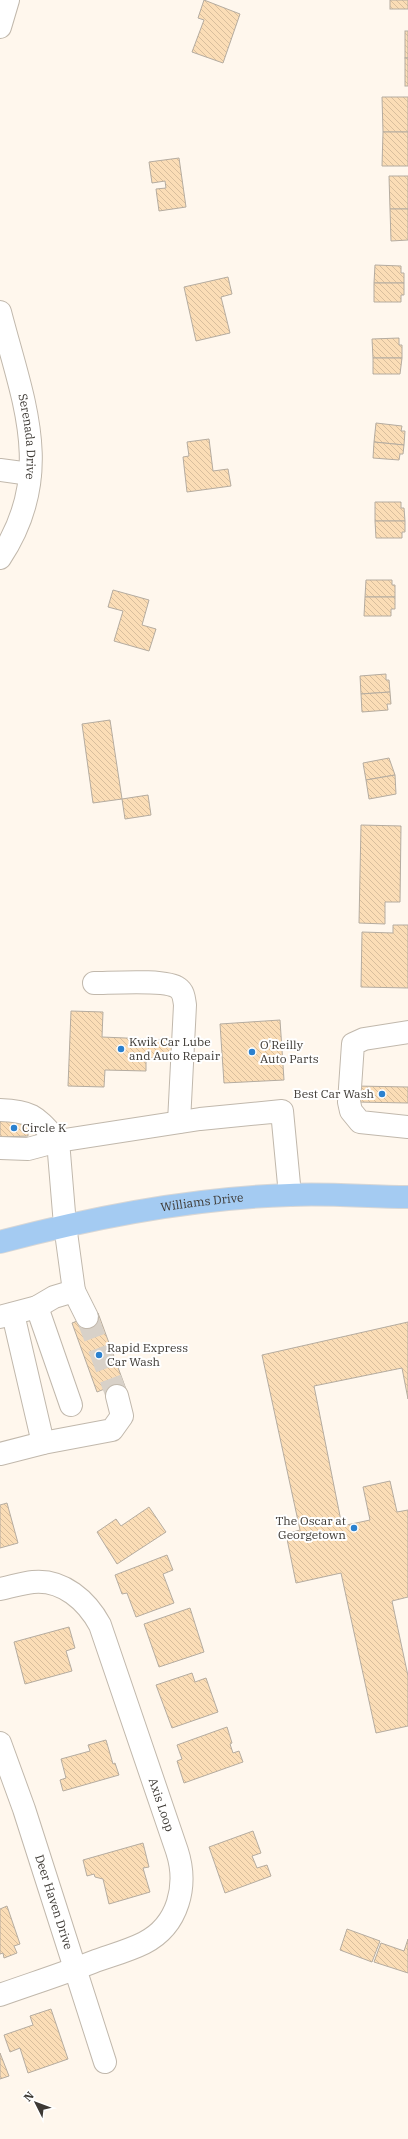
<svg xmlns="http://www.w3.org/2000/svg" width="408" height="2139" viewBox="0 0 408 2139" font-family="'IBM Plex Serif',serif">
  <defs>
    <pattern id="building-back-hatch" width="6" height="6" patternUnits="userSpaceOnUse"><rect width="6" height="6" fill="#fbddb6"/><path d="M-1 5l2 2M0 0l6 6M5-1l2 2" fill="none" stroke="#d8be9d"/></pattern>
  </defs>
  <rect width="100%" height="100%" fill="#fff7ed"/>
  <g fill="url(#building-back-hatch)" stroke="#b5aca0">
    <path d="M204 0 240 14 223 63 192 52 204 20 198 18Z"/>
    <rect x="390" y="0" width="18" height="9"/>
    <rect x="405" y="31" width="3" height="27"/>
    <rect x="405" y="58" width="3" height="28"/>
    <path d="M382 97H408V132H383Z"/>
    <path d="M383 132H408V166H382Z"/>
    <path d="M179 158 186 207 159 211 156 189 166 188 165 181 152 183 149 162Z"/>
    <path d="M389 176H408V209H390Z"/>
    <path d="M390 209H408V240L391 241Z"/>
    <path d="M375 265 401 266V273H404V283H374Z"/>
    <path d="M228 277 232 294 221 297 230 333 196 341 184 287Z"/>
    <path d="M374 283H404V295H401V302H374Z"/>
    <path d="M399 338V345H402V358H373L372 339Z"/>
    <path d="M373 358H402L400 374H373Z"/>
    <path d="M376 423 402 426 401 431H405L404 445 374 442Z"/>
    <path d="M209 439 213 471 228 469 231 486 187 492 183 457 189 456 187 442Z"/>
    <path d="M374 442 404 445 403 454H400L399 460 373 458Z"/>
    <path d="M375 502H401V508H404L405 521H375Z"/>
    <path d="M375 521H405V532H402V538H376Z"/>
    <path d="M366 580H392V585H395V597H365Z"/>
    <path d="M113 590 149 600 142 625 156 629 149 651 114 641 123 611 108 607Z"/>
    <path d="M365 597H395V609H391V616H364Z"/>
    <path d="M386 674V680H389L390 692 361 694 360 676Z"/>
    <path d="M390 692 391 704H387L388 710 362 712 361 694Z"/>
    <path d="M110 720 122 799 93 803 82 724Z"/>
    <path d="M389 758 395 775 366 780 363 763Z"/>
    <path d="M395 775 396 794 369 799 366 780Z"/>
    <path d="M148 795 151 815 125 819 122 799Z"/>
    <path d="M361 825 401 826 400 902H385V924L359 923Z"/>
    <path d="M393 925H408V988L361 987 362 932 393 933Z"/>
    <path d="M71 1011 103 1012 102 1037 172 1040V1059L146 1058V1071L105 1070 104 1087 68 1086Z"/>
    <path d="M280 1020 284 1080 224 1083 220 1024Z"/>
    <path d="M356 1086 408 1087V1103L356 1102Z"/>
    <path d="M0 1119H28V1136L0 1137Z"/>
    <path d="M98 1313 127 1392 111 1399 107 1388 97 1392 72 1323Z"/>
    <path d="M408 1322V1399L402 1368 314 1386 342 1526 370 1520 363 1487 390 1481 397 1512 408 1510V1597L392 1601 408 1676V1726L376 1733 341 1573 296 1583 286 1534 300 1530 262 1355Z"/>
    <path d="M7 1503 18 1543 0 1548V1505Z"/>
    <path d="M149 1507 166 1532 117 1564 97 1532 116 1519 121 1526Z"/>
    <path d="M167 1555 173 1570 163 1574 174 1603 136 1617 127 1593 122 1594 115 1575Z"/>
    <path d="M190 1608 204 1652 159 1667 144 1624Z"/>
    <path d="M69 1627 75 1648 66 1651 72 1671 25 1684 14 1642Z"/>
    <path d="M192 1673 195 1682 206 1678 218 1712 172 1728 156 1685Z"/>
    <path d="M227 1727 232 1743 230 1744 233 1753 239 1751 243 1762 184 1783 177 1761 182 1759 177 1745Z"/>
    <path d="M106 1740 113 1764 115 1763 119 1775 63 1791 60 1780 66 1778 61 1759 90 1751 88 1745Z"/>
    <path d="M253 1831 261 1853 252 1856 257 1868 267 1865 271 1876 225 1893 209 1847Z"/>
    <path d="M143 1843 149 1867 143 1868 150 1892 109 1904 103 1879 95 1877 94 1874 87 1876 83 1860Z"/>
    <path d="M7 1906 20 1944 14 1946 17 1953 4 1958 3 1953 0 1954V1909Z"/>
    <path d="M347 1929 380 1941 372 1962 340 1950Z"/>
    <path d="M408 1939V1973L374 1962 381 1943 404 1951Z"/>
    <path d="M51 2009 68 2059 28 2073 20 2048 10 2052 4 2035 33 2025 30 2016Z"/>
    <path d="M0 2053 9 2076 0 2079Z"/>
  </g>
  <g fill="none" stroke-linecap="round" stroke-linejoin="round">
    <path stroke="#d8d1c8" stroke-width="22" stroke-dasharray="22 11" stroke-linecap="butt" d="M87 1317 117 1396"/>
    <g stroke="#c1b8ac" stroke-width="24">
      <g id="minor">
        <path d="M0 27 8 0"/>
        <path id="s1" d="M0 312C23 401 56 474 0 558"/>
        <path d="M0 470 30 474"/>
        <path d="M94 983C111 983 167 979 178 988 184 992 184 999 185 1005L179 1122"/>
        <path d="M408 1032 364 1039 353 1044 349 1102 351 1111 360 1122 408 1127"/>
        <path d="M0 1110C33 1111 36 1117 58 1141L65 1225 74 1291 54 1297 37 1307 0 1317"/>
        <path d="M0 1148 28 1149 58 1141 200 1119 282 1111 290 1195"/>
        <path d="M74 1291 87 1317"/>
        <path d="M37 1307 71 1405"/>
        <path d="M13 1314 43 1443"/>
        <path d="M0 1454 43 1443 112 1430 122 1416 117 1396"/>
        <path id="s2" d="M0 1589C11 1587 22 1583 33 1582 63 1579 87 1601 100 1625L177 1851C188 1885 179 1925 144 1943 128 1951 109 1956 93 1962 62 1974 31 1984 0 1995"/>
        <path id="s3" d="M0 1743 24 1809 105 2062"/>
      </g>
    </g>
    <g stroke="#d8d7d6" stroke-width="24">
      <g id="major">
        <path id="s4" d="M0 1242C94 1217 192 1198 290 1195 329 1193 369 1197 408 1197"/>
      </g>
    </g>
    <use href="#minor" stroke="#fff" stroke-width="22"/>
    <use href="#major" stroke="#a4cbf2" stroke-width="22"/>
  </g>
  <g fill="#2b81cf" stroke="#fff" stroke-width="1.5">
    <circle cx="121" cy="1049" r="4"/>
    <circle cx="252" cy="1052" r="4"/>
    <circle cx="382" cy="1094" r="4"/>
    <circle cx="14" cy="1128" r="4"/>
    <circle cx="99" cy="1355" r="4"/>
    <circle cx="354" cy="1528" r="4"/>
  </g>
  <g text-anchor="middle" stroke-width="4" stroke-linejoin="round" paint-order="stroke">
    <g font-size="12" fill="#3d3934" stroke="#fff">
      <text dy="4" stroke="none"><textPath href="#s1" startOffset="128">Serenada Drive</textPath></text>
      <text dy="4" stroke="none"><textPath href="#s4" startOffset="206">Williams Drive</textPath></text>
      <text dy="4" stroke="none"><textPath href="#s2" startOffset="308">Axis Loop</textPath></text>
      <text dy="4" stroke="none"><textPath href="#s3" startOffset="168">Deer Haven Drive</textPath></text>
    </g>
    <g font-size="12" fill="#3d3934" stroke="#fff" text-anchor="start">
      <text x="129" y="1046">Kwik Car Lube<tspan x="129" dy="14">and Auto Repair</tspan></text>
      <text x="260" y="1049">O'Reilly<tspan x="260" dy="14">Auto Parts</tspan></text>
      <text x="374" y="1098" text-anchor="end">Best Car Wash</text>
      <text x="22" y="1132">Circle K</text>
      <text x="107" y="1352">Rapid Express<tspan x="107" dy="14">Car Wash</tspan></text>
      <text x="346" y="1525" text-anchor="end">The Oscar at<tspan x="346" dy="14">Georgetown</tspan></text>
    </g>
  </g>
  <g transform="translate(36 2103) rotate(312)" stroke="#ffffff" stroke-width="3" paint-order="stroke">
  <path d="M0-3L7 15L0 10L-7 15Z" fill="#3d3934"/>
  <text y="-6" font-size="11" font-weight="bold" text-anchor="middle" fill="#3d3934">N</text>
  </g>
</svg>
